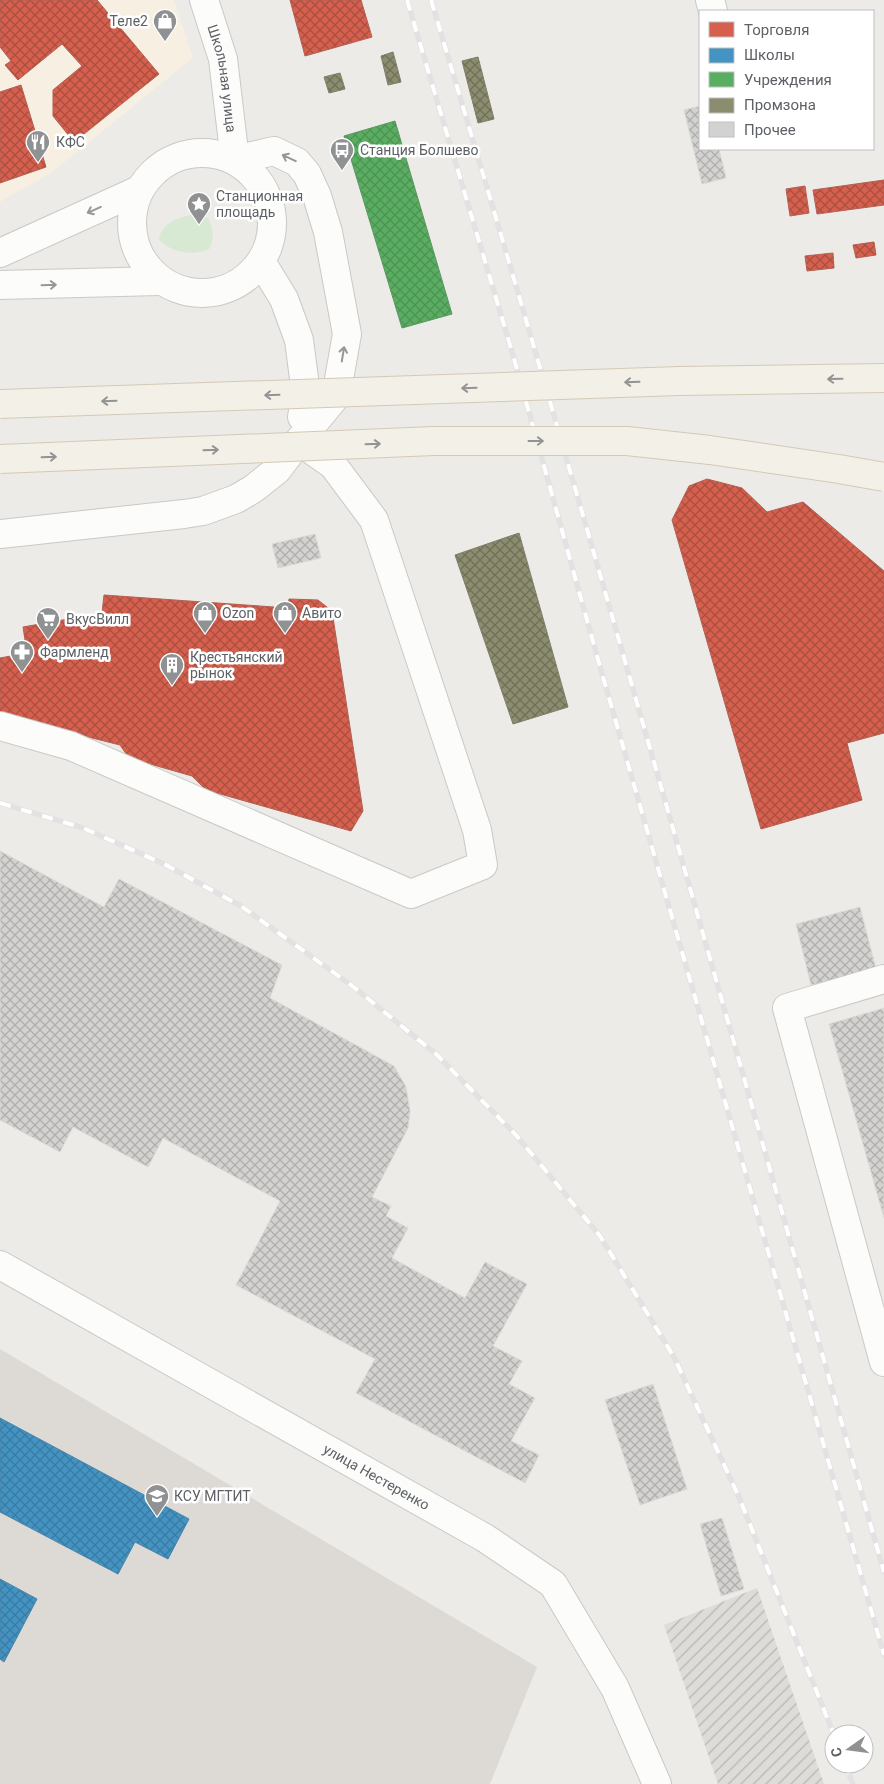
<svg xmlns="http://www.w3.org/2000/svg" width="884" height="1784" viewBox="0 0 884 1784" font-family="Roboto,sans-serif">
  <defs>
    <pattern id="industrial-furrows" width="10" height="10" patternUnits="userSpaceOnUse" patternTransform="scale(1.25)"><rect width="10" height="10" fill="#dedcd9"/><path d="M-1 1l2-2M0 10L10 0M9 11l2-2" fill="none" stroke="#b7b6b4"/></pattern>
    <pattern id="shops-cross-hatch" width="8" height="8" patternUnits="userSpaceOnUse" patternTransform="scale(1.25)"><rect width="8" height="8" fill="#d6604d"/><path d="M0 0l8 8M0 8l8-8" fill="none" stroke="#a84f41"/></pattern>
    <pattern id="schools-cross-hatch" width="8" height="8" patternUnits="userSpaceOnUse" patternTransform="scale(1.25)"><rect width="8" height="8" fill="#4393c3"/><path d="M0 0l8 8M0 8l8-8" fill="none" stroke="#3b7ba2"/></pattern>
    <pattern id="public-cross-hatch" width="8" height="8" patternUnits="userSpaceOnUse" patternTransform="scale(1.25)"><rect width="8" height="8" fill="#5aae61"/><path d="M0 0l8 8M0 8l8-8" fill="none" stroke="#4e9154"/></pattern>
    <pattern id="industry-cross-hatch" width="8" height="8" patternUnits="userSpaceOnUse" patternTransform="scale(1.25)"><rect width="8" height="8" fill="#8c8c6e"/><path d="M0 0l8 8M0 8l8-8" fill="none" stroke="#70705a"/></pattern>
    <pattern id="building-cross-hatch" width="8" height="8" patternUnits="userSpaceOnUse" patternTransform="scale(1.25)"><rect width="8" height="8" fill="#d3d2d0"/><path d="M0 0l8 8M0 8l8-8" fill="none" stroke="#aeaeac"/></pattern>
  </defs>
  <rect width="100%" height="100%" fill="#edebe7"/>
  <path fill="#f6efe2" d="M0 0H174L193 58 51 173 0 202Z"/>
  <path fill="url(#industrial-furrows)" d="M757 1588 824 1784H718L664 1625Z"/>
  <path fill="#dddad6" d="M0 1349 537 1667 490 1784H0Z"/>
  <path fill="#d7e8d3" d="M198 214 208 218C213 229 215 238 209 249 194 256 170 253 159 239 162 221 182 216 198 214Z"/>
  <g fill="url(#shops-cross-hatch)" stroke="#b26054">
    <path d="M0 0H97L159 74 74 142 53 116V90L82 66 62 44 18 80 5 65 11 61 0 47Z"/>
    <path d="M290 0H361L372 37 305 56Z"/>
    <path d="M21 85 46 167 0 183V92Z"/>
    <path d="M884 180V205L817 214 813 190Z"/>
    <path d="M805 186 809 213 790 216 786 189Z"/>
    <path d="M874 242 876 255 856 258 853 245Z"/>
    <path d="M833 253 834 268 807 271 805 256Z"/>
    <path d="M707 479 742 488 767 512 803 502 884 571V733L847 743 862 800 761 829 672 520 689 486Z"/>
    <path d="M104 595 288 608 289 599 318 600 332 611 363 811 351 831 206 790 192 776 129 758 120 745 0 715V658L27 653 23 627 102 613Z"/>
  </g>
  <g fill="url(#schools-cross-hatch)" stroke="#4b84a7">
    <path d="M0 1418 189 1519 168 1559 135 1542 118 1574 0 1512Z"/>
    <path d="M0 1579 37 1599 4 1662 0 1659Z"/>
  </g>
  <path fill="url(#public-cross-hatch)" stroke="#5b9762" d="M395 121 452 314 402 328 344 136Z"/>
  <g fill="url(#industry-cross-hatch)" stroke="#7e7f6b">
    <path d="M393 52 401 82 388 85 381 56Z"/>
    <path d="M478 57 494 119 478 123 462 61Z"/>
    <path d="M340 73 345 89 329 93 324 77Z"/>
    <path d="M519 533 568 707 513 724 455 555Z"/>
  </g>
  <g fill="url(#building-cross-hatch)" stroke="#dcdad6">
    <path d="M700 106V149H719L726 178 702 184 684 110Z"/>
    <path d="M315 534 321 558 278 568 272 544Z"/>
    <path d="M0 851 104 907 119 879 282 965 270 998 394 1066 406 1087 410 1111 408 1128 372 1197 391 1206 386 1216 408 1228 392 1258 465 1298 485 1262 527 1284 493 1346 522 1361 509 1384 535 1398 511 1441 539 1455 525 1483 356 1393 375 1359 236 1285 280 1201 163 1138 148 1167 73 1127 60 1152 0 1120Z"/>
    <path d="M860 907 876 969 811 985 796 924Z"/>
    <path d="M884 1008V1218L829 1024Z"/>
    <path d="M653 1384 687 1489 640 1505 605 1400Z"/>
    <path d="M722 1518 744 1589 721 1596 700 1524Z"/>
  </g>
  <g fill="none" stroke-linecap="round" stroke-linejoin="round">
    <g stroke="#c9c9c8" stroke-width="30">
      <g id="minor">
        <path id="s1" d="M204 0 223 59 235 160"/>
        <path d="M710 0 713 11"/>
        <circle cx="202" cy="223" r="70"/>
        <path d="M0 253 139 190"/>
        <path d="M262 263 284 299 299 340 306 394 302 417"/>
        <path d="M0 285 160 281"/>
        <path d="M0 534 184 514 203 511 236 499 253 489 277 470 299 441 336 396 347 334 328 232 317 196 307 174 297 162 274 151 235 160"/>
        <path d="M0 726 71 746 411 894 483 865 477 830 374 520 333 465 299 441"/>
        <path d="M884 979 787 1008 884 1362"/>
        <path id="s2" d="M0 1265 485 1538 553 1584 615 1688 657 1784"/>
      </g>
    </g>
    <g stroke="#d4c9b6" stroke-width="30">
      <path id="major" d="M680 381 884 378"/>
    </g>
    <use href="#minor" stroke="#fcfcfb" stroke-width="28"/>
    <use href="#major" stroke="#f3f0e8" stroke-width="28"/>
    <g stroke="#e3e2e2" stroke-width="5.5">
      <g id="rail">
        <path d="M407 0 513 355 599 663 884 1655"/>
        <path d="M431 0C588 522 735 1047 884 1572"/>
        <path d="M0 803 83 828 164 864 241 906 351 985 436 1054 516 1135 600 1236 674 1357 739 1497 834 1735"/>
        <path d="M845 1764 853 1784"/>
      </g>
    </g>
    <use href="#rail" stroke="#fff" stroke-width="4" stroke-dasharray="11" stroke-linecap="butt"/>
    <g stroke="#d4c9b6" stroke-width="30" stroke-linecap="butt">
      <g id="major-bridge">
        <path d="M0 404 680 381"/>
        <path d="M0 459 434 441H627L710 450 839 469 884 477"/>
      </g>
    </g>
    <use href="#major-bridge" stroke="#f3f0e8" stroke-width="28"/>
  </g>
  <defs><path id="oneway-shaft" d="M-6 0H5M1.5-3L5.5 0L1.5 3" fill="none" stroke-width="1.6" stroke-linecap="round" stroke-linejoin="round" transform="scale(1.25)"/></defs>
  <g stroke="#95979a">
    <use href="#oneway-shaft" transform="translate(289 158) rotate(-155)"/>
    <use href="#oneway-shaft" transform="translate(94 210) rotate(156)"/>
    <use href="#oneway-shaft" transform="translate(49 285) rotate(-2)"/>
    <use href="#oneway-shaft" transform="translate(343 354) rotate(-81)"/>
  </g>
  <g stroke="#929393">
    <use href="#oneway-shaft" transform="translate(835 379) rotate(179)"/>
    <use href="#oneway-shaft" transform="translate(632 382) rotate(178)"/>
    <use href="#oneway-shaft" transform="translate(469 388) rotate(178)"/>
    <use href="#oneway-shaft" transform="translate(272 395) rotate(178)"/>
    <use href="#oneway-shaft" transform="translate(109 401) rotate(178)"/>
    <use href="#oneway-shaft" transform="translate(536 441)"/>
    <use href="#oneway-shaft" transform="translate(373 444) rotate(-2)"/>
    <use href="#oneway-shaft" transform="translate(211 450) rotate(-2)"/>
    <use href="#oneway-shaft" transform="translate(49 457) rotate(-2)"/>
  </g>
  <defs>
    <g id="shop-pin" transform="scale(1.25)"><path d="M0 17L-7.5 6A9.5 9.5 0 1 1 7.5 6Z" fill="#8f9192" stroke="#fff"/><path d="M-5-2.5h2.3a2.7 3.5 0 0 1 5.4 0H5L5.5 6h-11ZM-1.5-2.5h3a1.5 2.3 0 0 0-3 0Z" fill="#fff"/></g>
    <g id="restaurant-pin" transform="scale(1.25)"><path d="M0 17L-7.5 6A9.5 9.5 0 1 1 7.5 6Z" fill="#8f9192" stroke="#fff"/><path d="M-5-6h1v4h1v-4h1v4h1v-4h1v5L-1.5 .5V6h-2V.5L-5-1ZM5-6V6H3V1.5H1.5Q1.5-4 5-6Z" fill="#fff"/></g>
    <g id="bus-pin" transform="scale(1.25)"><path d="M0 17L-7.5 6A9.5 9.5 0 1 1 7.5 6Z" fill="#8f9192" stroke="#fff"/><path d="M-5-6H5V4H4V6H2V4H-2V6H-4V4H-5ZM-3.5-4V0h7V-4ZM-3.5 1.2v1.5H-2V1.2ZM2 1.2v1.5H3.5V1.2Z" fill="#fff"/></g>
    <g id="sight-pin" transform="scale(1.25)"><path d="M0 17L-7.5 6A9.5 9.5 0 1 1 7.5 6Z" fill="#8f9192" stroke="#fff"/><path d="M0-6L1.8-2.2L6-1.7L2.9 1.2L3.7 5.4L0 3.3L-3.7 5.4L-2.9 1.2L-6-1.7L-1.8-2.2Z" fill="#fff"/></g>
    <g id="supermarket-pin" transform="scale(1.25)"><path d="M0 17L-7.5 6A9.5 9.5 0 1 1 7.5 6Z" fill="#8f9192" stroke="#fff"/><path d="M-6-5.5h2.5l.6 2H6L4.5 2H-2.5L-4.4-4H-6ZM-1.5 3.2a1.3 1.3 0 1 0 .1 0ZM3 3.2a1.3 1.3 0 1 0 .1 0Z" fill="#fff"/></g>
    <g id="pharmacy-pin" transform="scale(1.25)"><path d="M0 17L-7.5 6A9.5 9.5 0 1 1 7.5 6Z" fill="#8f9192" stroke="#fff"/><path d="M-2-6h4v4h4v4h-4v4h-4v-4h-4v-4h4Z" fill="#fff"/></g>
    <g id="building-pin" transform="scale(1.25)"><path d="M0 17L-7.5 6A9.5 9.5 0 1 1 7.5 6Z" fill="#8f9192" stroke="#fff"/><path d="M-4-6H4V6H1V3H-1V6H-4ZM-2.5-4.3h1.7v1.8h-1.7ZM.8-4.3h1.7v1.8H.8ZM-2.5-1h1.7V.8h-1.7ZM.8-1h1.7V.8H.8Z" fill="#fff"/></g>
    <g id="university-pin" transform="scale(1.25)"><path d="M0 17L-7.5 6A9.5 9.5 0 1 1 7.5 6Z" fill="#8f9192" stroke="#fff"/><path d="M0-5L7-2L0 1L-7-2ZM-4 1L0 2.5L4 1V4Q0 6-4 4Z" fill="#fff"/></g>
  </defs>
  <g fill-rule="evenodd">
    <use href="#shop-pin" x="165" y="21"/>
    <use href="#restaurant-pin" x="38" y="142"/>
    <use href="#bus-pin" x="342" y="150"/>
    <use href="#sight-pin" x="199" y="204"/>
    <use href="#shop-pin" x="205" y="613"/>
    <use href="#shop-pin" x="285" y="613"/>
    <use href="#supermarket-pin" x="48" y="619"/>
    <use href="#pharmacy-pin" x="22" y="652"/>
    <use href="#building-pin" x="172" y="665"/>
    <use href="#university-pin" x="157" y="1496"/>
  </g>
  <g text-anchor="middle" stroke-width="5" stroke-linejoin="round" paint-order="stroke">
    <g font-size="14" fill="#5d6165" stroke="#fff" text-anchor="start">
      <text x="148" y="26" text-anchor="end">Теле2</text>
      <text x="56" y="147">КФС</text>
      <text x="360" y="155">Станция Болшево</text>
      <text x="216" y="201">Станционная<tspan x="216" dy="16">площадь</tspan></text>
      <text x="222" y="618">Ozon</text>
      <text x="302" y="618">Авито</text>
      <text x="66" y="624">ВкусВилл</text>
      <text x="40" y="657">Фармленд</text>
      <text x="190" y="662">Крестьянский<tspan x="190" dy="16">рынок</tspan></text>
      <text x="174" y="1501">КСУ МГТИТ</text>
    </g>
    <g font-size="14" fill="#5d6165" stroke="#fff">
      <text dy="5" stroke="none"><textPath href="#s1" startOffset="81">Школьная улица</textPath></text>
      <text dy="5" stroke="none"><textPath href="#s2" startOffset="432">улица Нестеренко</textPath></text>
    </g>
  </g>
  <rect x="699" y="10" width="175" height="140" fill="#ffffff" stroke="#bec0c1"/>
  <rect x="709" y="22" width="25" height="15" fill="#d6604d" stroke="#bec0c1"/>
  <text x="744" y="35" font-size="15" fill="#5d6165">Торговля</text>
  <rect x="709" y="48" width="25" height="15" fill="#4393c3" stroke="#bec0c1"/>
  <text x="744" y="60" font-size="15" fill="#5d6165">Школы</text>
  <rect x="709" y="72" width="25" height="15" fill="#5aae61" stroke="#bec0c1"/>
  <text x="744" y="85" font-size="15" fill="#5d6165">Учреждения</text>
  <rect x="709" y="98" width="25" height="15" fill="#8c8c6e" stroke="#bec0c1"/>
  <text x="744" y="110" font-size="15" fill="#5d6165">Промзона</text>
  <rect x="709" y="122" width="25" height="15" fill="#d3d2d0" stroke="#bec0c1"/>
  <text x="744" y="135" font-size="15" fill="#5d6165">Прочее</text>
  <g transform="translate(849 1749) rotate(256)"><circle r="24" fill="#ffffff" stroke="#bec0c1"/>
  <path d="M0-4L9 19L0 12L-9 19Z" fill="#8f9192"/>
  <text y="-8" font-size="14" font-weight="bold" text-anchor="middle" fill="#5d6165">С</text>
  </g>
</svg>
